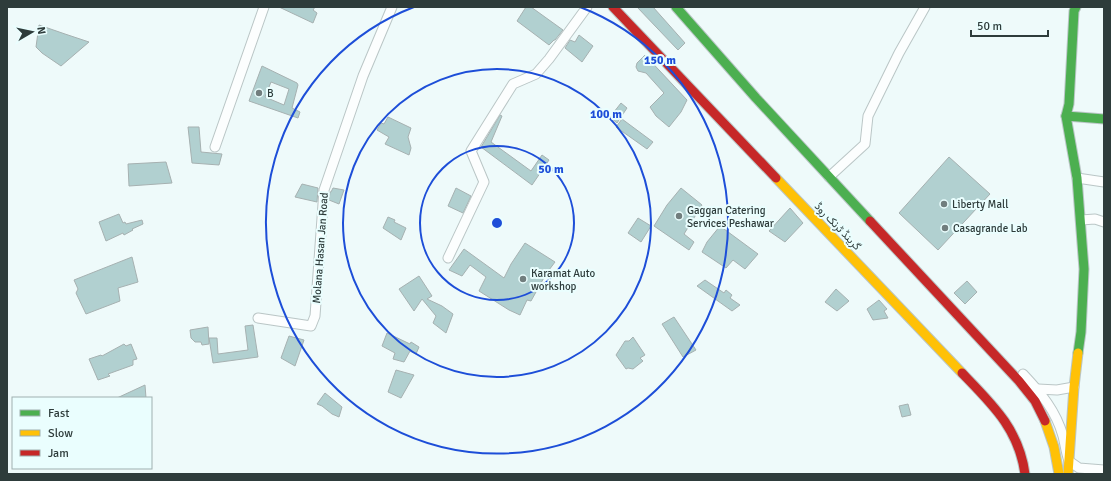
<svg xmlns="http://www.w3.org/2000/svg" width="1111" height="481" viewBox="0 0 1111 481" font-family="Signika,Vazirmatn,sans-serif">
  <rect width="100%" height="100%" fill="#eefafa"/>
  <g fill="#b1d0d0" stroke="#a6b1b1" fill-rule="evenodd">
    <path d="M279 7H315L313 10 317 13 313 23Z"/>
    <path d="M526 7H531L563 30 555 40H554L549 45 517 21Z"/>
    <path d="M637 7H653L685 43 678 50Z"/>
    <path d="M39 25 65 34 89 42 61 66 42 53 36 47Z"/>
    <path d="M579 35 593 46 582 62 565 48 570 40 575 42Z"/>
    <path d="M645 55 687 100 681 112 669 127 656 116 650 107 664 93 646 73 638 71 636 67 637 63Z"/>
    <path d="M262 66 297 83 298 85 292 108 300 112 298 118 249 101ZM271 82 289 89 284 105 265 97Z"/>
    <path d="M621 103 627 108 617 123 610 117Z"/>
    <path d="M500 115 502 116 491 142 531 171 542 155 549 160 532 185 481 147Z"/>
    <path d="M388 117 411 128 408 137 411 148 409 155 385 144 389 137 377 130 381 123 384 124Z"/>
    <path d="M622 119 653 142 647 149 616 127Z"/>
    <path d="M188 127H199L201 152 222 154 219 165 192 163Z"/>
    <path d="M949 157 990 194 938 250 899 213Z"/>
    <path d="M166 162 172 183 129 186 128 164Z"/>
    <path d="M302 184 318 188 317 202 295 197Z"/>
    <path d="M333 188 344 190 339 204 329 200 330 192H331Z"/>
    <path d="M456 188 471 196 463 213 448 206Z"/>
    <path d="M681 188 702 205 684 234 694 242 689 250 654 226 667 205Z"/>
    <path d="M790 208 803 223 785 242 769 231Z"/>
    <path d="M119 214 123 223 125 222 126 224 142 220 143 224 132 229 133 230 124 235 123 233 106 241 99 222Z"/>
    <path d="M388 217 395 220 394 222 406 228 401 240 383 228Z"/>
    <path d="M638 218 651 226 641 242 628 233Z"/>
    <path d="M720 226 758 254 745 269 733 260 726 268 702 252 707 242Z"/>
    <path d="M525 243 555 262 546 274 531 301 527 300 520 315 509 310 479 291 486 277 470 265 462 276 449 270 464 249 504 278 511 264Z"/>
    <path d="M132 257 138 282 118 288 120 301 86 314 76 293 78 289 74 280Z"/>
    <path d="M419 276 432 296 427 299 442 306 453 314 446 333 433 323 436 316 422 299 414 311 399 289Z"/>
    <path d="M705 280 724 293 726 290 732 295 730 298 740 305 732 311 697 286Z"/>
    <path d="M967 281 977 292 965 304 954 293Z"/>
    <path d="M836 289 849 301 837 311 825 302Z"/>
    <path d="M879 300 887 309 884 311 888 318 873 320 867 309Z"/>
    <path d="M674 317 696 350 683 357 662 324Z"/>
    <path d="M253 325 258 357 213 363 209 338H217L218 354 248 350 245 326Z"/>
    <path d="M208 327 209 344 202 345 201 342H195L191 338 190 330Z"/>
    <path d="M387 333 410 344 411 342 419 347 416 354 410 351 404 362 393 359 395 353 382 346Z"/>
    <path d="M289 336 304 340 295 366 281 358Z"/>
    <path d="M633 337 645 355 640 358 643 361 633 369 628 368 626 369 616 355 625 341H629Z"/>
    <path d="M124 344 126 346 131 344 137 359 133 360V365L108 374 110 376 98 380 89 359 101 355 102 356Z"/>
    <path d="M396 370 414 375 401 398 388 392Z"/>
    <path d="M145 385 146 398H117Z"/>
    <path d="M325 393 342 407 339 417 332 414 322 406 317 404Z"/>
    <path d="M908 404 911 415 902 417 899 406Z"/>
  </g>
  <g fill="none" stroke-linecap="round" stroke-linejoin="round">
    <g stroke="#bac6c6" stroke-width="11">
      <g id="street">
        <path d="M215 147 264 7"/>
        <path d="M829 177 865 144 868 116 899 53 925 7"/>
        <path d="M1077 178 1104 182"/>
        <path d="M1081 220 1095 219 1104 222"/>
        <path d="M448 258 484 182 471 151 513 84 536 74 549 59 587 7"/>
        <path d="M258 318 311 326 315 316 324 190 363 76 392 7"/>
        <path d="M1023 374C1041 393 1056 411 1063 436 1065 444 1066 453 1069 461L1079 468 1104 470"/>
        <path d="M1038 389 1057 390 1074 387"/>
      </g>
    </g>
    <g stroke="#bac6c6" stroke-width="11">
      <g id="fast">
        <path d="M676 7 756 98 870 221"/>
        <path d="M1076 7 1074 11 1069 104 1066 116 1104 119"/>
        <path d="M1066 116 1077 178 1084 269 1081 332 1078 353"/>
      </g>
    </g>
    <g stroke="#bac6c6" stroke-width="11">
      <g id="slow">
        <path d="M776 178 962 373"/>
        <path d="M1045 421 1054 447 1059 474"/>
        <path d="M1068 474 1074 387 1078 353"/>
      </g>
    </g>
    <g stroke="#bac6c6" stroke-width="11">
      <g id="jam">
        <path d="M613 7 776 178"/>
        <path d="M870 221 1019 381 1035 401 1045 421"/>
        <path d="M962 373C992 404 1019 429 1025 474"/>
      </g>
    </g>
    <use href="#street" stroke="#fcfefe" stroke-width="9"/>
    <use href="#fast" stroke="#4caf50" stroke-width="9"/>
    <use href="#slow" stroke="#ffc107" stroke-width="9"/>
    <use href="#jam" stroke="#c62828" stroke-width="9"/>
  </g>
  <g fill="none" stroke="#1d4ed8" stroke-width="2">
    <circle cx="497" cy="223" r="77"/>
    <circle cx="497" cy="223" r="154"/>
    <path d="M580 7A231 231 0 1 1 414 7"/>
  </g>
  <g fill="#717e7e" stroke="#eafefe" stroke-width="1.5">
    <circle cx="259" cy="93" r="4"/>
    <circle cx="944" cy="204" r="4"/>
    <circle cx="679" cy="216" r="4"/>
    <circle cx="945" cy="228" r="4"/>
    <circle cx="523" cy="279" r="4"/>
  </g>
  <g text-anchor="middle" stroke-width="4" stroke-linejoin="round" paint-order="stroke">
    <g font-size="11" fill="#2e3c3b" stroke="#eafefe" text-anchor="start">
      <text x="267" y="97">B</text>
      <text x="952" y="208">Liberty Mall</text>
      <text x="687" y="214">Gaggan Catering<tspan x="687" dy="13">Services Peshawar</tspan></text>
      <text x="953" y="232">Casagrande Lab</text>
      <text x="531" y="277">Karamat Auto<tspan x="531" dy="13">workshop</tspan></text>
    </g>
    <g font-size="11" fill="#2e3c3b" stroke="#eafefe">
      <text transform="translate(838 226) rotate(46)" y="4">گرینڈ ٹرنک روڈ</text>
      <text transform="translate(320 248) rotate(-86)" y="4">Molana Hasan Jan Road</text>
    </g>
  </g>
  <circle cx="497" cy="223" r="6" fill="#1d4ed8" stroke="#eafefe" stroke-width="2"/>
  <g font-size="12" text-anchor="middle" font-weight="bold" fill="#1d4ed8" stroke="#eafefe" stroke-width="4" stroke-linejoin="round" paint-order="stroke">
    <text x="660" y="64">150 m</text>
    <text x="606" y="118">100 m</text>
    <text x="551" y="173">50 m</text>
  </g>
  <rect width="1111" height="481" fill="none" stroke="#2e3c3b" stroke-width="16"/>
  <rect x="12" y="397" width="140" height="72" fill="#eafefe" stroke="#9fb0b0"/>
  <rect x="20" y="410" width="20" height="6" fill="#4caf50" stroke="#9fb0b0"/>
  <text x="48" y="417" font-size="12" fill="#2e3c3b">Fast</text>
  <rect x="20" y="430" width="20" height="6" fill="#ffc107" stroke="#9fb0b0"/>
  <text x="48" y="437" font-size="12" fill="#2e3c3b">Slow</text>
  <rect x="20" y="450" width="20" height="6" fill="#c62828" stroke="#9fb0b0"/>
  <text x="48" y="457" font-size="12" fill="#2e3c3b">Jam</text>
  <g transform="translate(32 32) rotate(81)" stroke="#eafefe" stroke-width="3" paint-order="stroke">
  <path d="M0-3L7 15L0 10L-7 15Z" fill="#2e3c3b"/>
  <text y="-6" font-size="11" font-weight="bold" text-anchor="middle" fill="#2e3c3b">N</text>
  </g>
  <path d="M971 30v6h77v-6" fill="none" stroke="#2e3c3b" stroke-width="2"/>
  <text x="977" y="30" font-size="12" fill="#2e3c3b" stroke="#eafefe" stroke-width="3" paint-order="stroke">50 m</text>
</svg>
